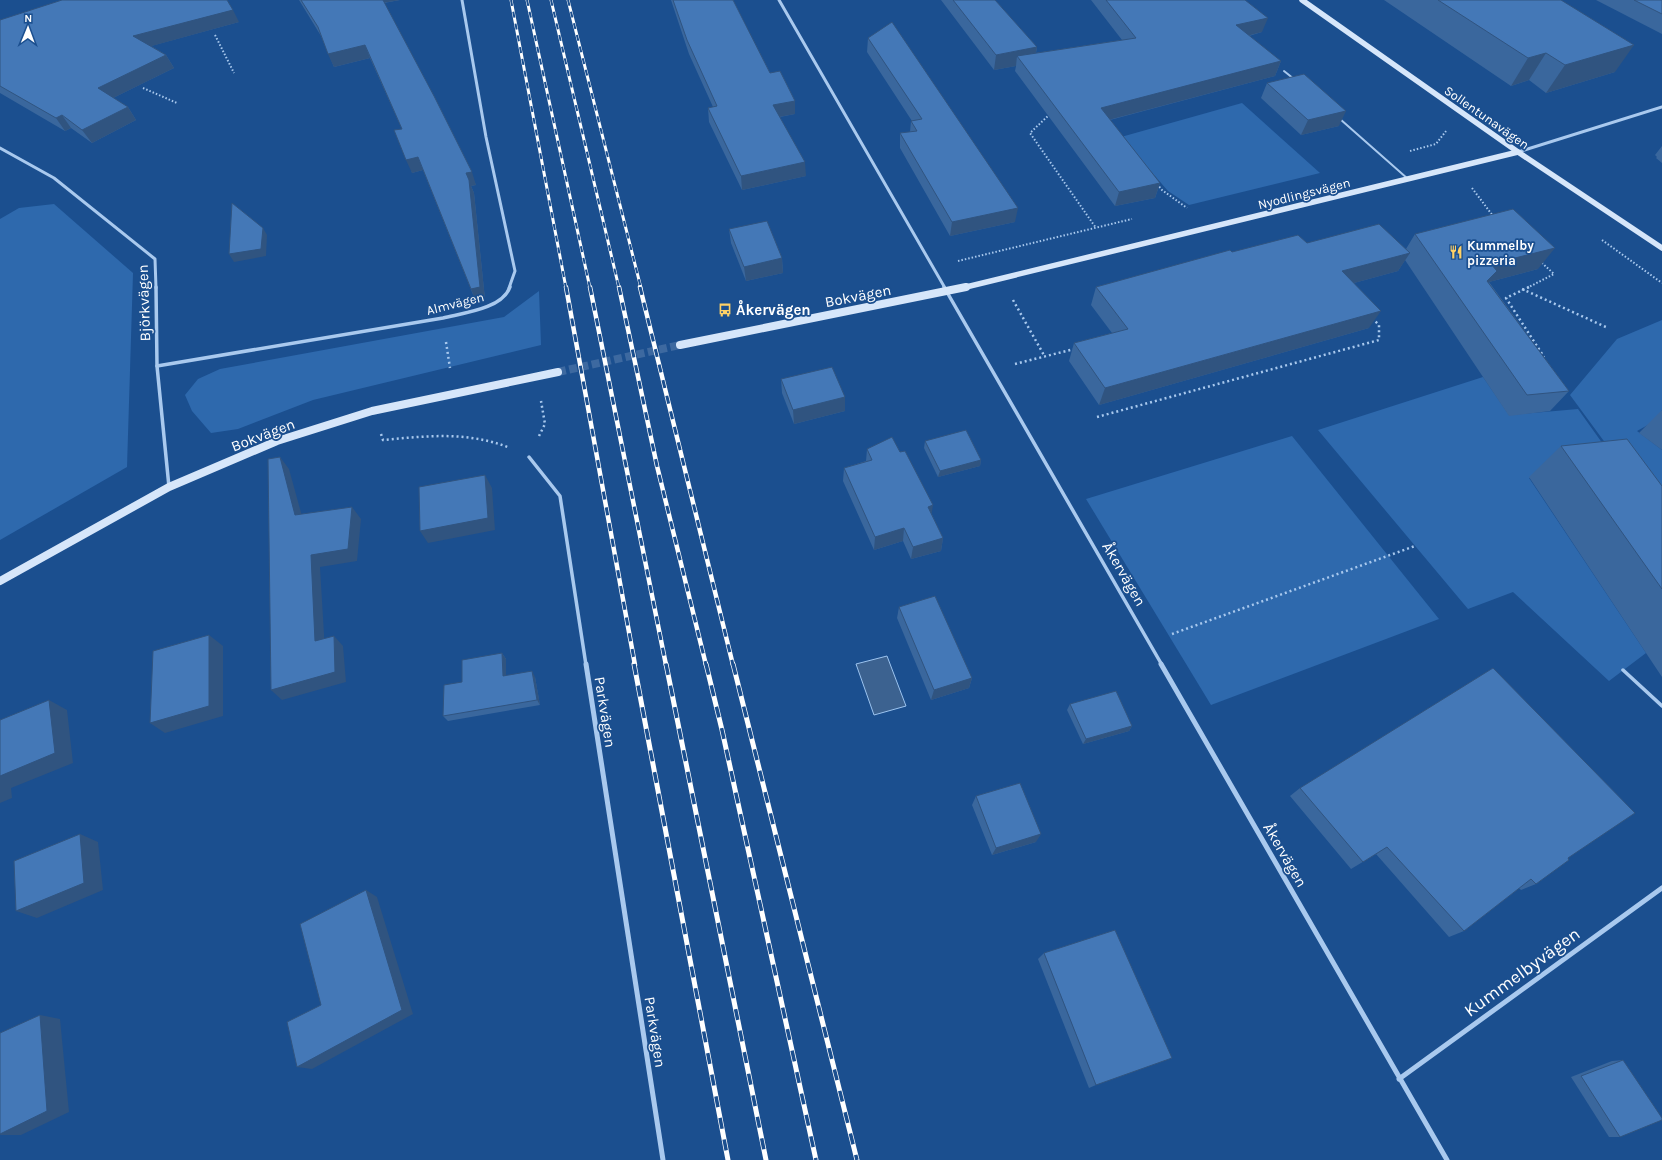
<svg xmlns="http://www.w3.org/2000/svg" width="1662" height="1160" viewBox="0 0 1662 1160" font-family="Karla,sans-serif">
  <rect width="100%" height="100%" fill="#1b4f8f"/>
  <g fill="#2e69ad">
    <path d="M1242 103 1320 173 1189 205 1168 191 1121 137Z"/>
    <path d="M54 204 133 273 127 467 0 540V219L19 208Z"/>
    <path d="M539 291 541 345 313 400 238 429 211 433 192 411 185 395 198 379 220 369 504 317Z"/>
    <path d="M1662 320V410L1660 413 1662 417 1637 431 1662 450V520L1570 395 1617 339Z"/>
    <path d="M1483 377 1509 415 1578 409 1620 468 1529 478 1646 653 1609 681 1513 592 1468 609 1318 430Z"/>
    <path d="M1292 436 1439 619 1211 705 1086 499Z"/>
  </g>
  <path fill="#3c6290" stroke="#9cc4f0" d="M887 656 906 706 874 715 856 664Z"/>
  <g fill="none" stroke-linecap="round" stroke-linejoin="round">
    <path stroke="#3d69a0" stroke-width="8" stroke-dasharray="8 3.5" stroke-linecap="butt" d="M558 372 680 345"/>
    <g stroke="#a9c9ee" stroke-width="2" stroke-dasharray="1.5 2" stroke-linecap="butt">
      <path d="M215 35 234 73"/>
      <path d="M143 88 177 103"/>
      <path d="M1050 114 1030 133 1096 228"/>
      <path d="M1410 151 1436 144 1446 131"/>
      <path d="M1157 184 1162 190 1187 208"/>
      <path d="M1472 188 1493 216"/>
      <path d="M1602 240 1662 283"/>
      <path d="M958 261 1132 219"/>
      <path d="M1527 288 1554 274 1541 262"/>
    </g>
    <g stroke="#a9c9ee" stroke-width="2.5" stroke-dasharray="2 3" stroke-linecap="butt">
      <path d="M1529 287 1506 298 1544 357"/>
      <path d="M1522 289 1608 328"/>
      <path d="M1013 300 1045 357"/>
      <path d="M446 342 450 368"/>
      <path d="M1015 364 1074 349"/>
      <path d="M1097 417 1379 340V325L1373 319"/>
      <path d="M381 434 383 440C427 436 468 431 510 448"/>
      <path d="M539 436 545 424 541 401"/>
      <path d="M1172 634 1415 546"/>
    </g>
    <g stroke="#a9c9ee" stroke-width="2">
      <path d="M1284 71 1294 79"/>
      <path d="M1340 119 1408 179"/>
    </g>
    <path stroke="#a9c9ee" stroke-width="3.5" d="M1623 670 1662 706"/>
    <g stroke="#a9c9ee" stroke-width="3">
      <path d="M462 0 486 137 515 271 509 288"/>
      <path d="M779 0 945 288"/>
      <path d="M0 148 54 178 155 259 156 288"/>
      <path d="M1518 152 1662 107"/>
    </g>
    <g stroke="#a9c9ee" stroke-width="3.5">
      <path d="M156 287 157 366 169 487"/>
      <path d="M944 287 1162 665"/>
      <path d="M157 366 443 318C463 313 502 309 510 287"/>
      <path d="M529 457 560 496 586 665"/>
    </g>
    <g stroke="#a9c9ee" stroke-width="5">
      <path d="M586 664 663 1160"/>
      <path d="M1161 664 1447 1160"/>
      <path d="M1399 1079 1662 888"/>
    </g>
    <g stroke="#d6e6fa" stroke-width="5.5">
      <path d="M1302 0 1518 152 1662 248"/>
      <path d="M962 288 1518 152"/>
    </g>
    <g stroke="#d6e6fa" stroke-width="8">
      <path d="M680 345 966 287"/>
      <path d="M0 581 169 487 277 441 372 411 558 372"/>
    </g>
    <g stroke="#fff" stroke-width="3">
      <g id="rail-far2">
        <path d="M511 0 566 288"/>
        <path d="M527 0 590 288"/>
        <path d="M551 0 619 288"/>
        <path d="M568 0 641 288"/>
      </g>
    </g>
    <g stroke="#fff" stroke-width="4.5">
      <g id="rail-far1">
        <path d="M566 287 635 665"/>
        <path d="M590 287 666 665"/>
        <path d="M619 287 657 466 706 665"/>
        <path d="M640 287 733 665"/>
      </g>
    </g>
    <g stroke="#fff" stroke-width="5">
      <g id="rail">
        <path d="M634 664 728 1160"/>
        <path d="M666 664 766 1160"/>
        <path d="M706 664 722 730 816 1160"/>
        <path d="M733 664 857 1160"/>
      </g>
    </g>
    <use href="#rail-far2" stroke="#1b4f8f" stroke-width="2" stroke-dasharray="6" stroke-linecap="butt"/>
    <use href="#rail-far1" stroke="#1b4f8f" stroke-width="3" stroke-dasharray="8" stroke-linecap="butt"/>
    <use href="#rail" stroke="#1b4f8f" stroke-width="3.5" stroke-dasharray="11" stroke-linecap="butt"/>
  </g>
  <g fill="#3a679d">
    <path d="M299 0H400L384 3 476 185 471 186 474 193 485 299 476 302 423 170 412 173 402 129 370 58 334 67 321 36Z"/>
    <path d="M671 0H733L770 73 795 101V114L780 117 806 176 742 190 709 122 708 108 713 107 689 54Z"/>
    <path d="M941 0H995L1037 47 1036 53 1122 40 1091 0H1245L1262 32 1249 36 1281 61 1275 76 1110 120 1160 183 1155 198 1115 206 1015 71 1016 66 994 70Z"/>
    <path d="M1384 0H1561L1615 72 1546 93 1529 80 1511 86Z"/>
    <path d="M1596 0H1662V34Z"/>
    <path d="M0 20 239 22 151 46 166 55 174 68 113 98 128 107 136 120 92 143 71 128 65 131 0 93Z"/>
    <path d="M868 38 1015 222 950 236 900 148V133L910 132 911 121H912L867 52Z"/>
    <path d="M1267 83 1339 126 1301 135 1261 98Z"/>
    <path d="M1662 146V163L1656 158 1657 157 1655 155Z"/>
    <path d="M729 229 782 258 783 273 746 281 731 243Z"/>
    <path d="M1415 234 1538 269 1489 282 1569 391 1550 411 1509 416 1405 260 1398 271 1354 283 1369 328 1099 405 1069 361 1074 343 1112 333 1091 305 1096 287 1232 252 1307 243 1406 249Z"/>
    <path d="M781 379 845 397V411L794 424 782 393Z"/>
    <path d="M1662 410V450L1639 433Z"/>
    <path d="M925 441 981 460 980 466 938 477 924 448Z"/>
    <path d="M1561 446 1662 486V677L1529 477Z"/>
    <path d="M867 449 932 515 943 538 941 551 911 559 903 541 874 550 843 481 844 468 866 461Z"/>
    <path d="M899 607 972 678 969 688 931 700 897 618Z"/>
    <path d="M502 653 506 659V675L535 677 540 705 448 721 443 716 462 682Z"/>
    <path d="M1070 704 1132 726 1129 731 1083 744 1067 710Z"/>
    <path d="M1300 788 1568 858 1536 884 1521 890 1519 888 1464 931 1449 937 1376 854 1351 869 1290 796Z"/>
    <path d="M976 796 1036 842 992 855 972 805Z"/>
    <path d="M1044 953 1096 1085 1089 1088 1038 959Z"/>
    <path d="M1623 1060 1620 1137H1609L1571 1077 1612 1061Z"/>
  </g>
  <g fill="#305480">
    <path d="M381 0H400L382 3Z"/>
    <path d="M233 10 239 22 141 49 133 36Z"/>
    <path d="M1268 18 1262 32 1231 40 1236 25Z"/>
    <path d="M365 45 370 58 334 67 328 54Z"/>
    <path d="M1634 45 1615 72 1546 93 1565 65Z"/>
    <path d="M1037 47 1034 62 1017 56 1016 66 994 70 996 55Z"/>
    <path d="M1546 53 1529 80 1511 86 1528 58Z"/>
    <path d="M166 55 174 68 107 101 98 88Z"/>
    <path d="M1281 61 1275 76 1097 123 1101 108Z"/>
    <path d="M795 101V114L773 118V105Z"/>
    <path d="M128 107 136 120 92 143 82 130Z"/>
    <path d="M1346 111 1339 126 1301 135 1308 120Z"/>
    <path d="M62 115 71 128 65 131 56 118Z"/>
    <path d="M418 157 423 170 412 173 406 160Z"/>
    <path d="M805 162 806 176 742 190 741 176Z"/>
    <path d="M472 172 476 185 471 186 474 193 485 299 476 302 471 289 466 173Z"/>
    <path d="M1160 183 1155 198 1115 206 1119 192Z"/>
    <path d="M1018 208 1015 222 950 236 952 222Z"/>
    <path d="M263 228 267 235 266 256 234 262 229 254Z"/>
    <path d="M1555 248 1538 269 1489 282 1481 292 1491 264Z"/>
    <path d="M1410 253 1398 271 1332 289 1342 271Z"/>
    <path d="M782 258 783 273 746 281 744 267Z"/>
    <path d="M1381 311 1369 328 1099 405 1105 388Z"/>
    <path d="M845 397V411L794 424 793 410Z"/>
    <path d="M280 457 289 469 305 527 295 515Z"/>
    <path d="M981 460 980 466 938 477 940 471Z"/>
    <path d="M485 475 492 488 495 530 428 543 420 531Z"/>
    <path d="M933 505 931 518 928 507Z"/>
    <path d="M352 507 361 519 357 561 320 567 325 651 315 641 311 555Z"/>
    <path d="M904 528 903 541 874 550 875 537Z"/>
    <path d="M943 538 941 551 911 559 913 547Z"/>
    <path d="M209 635 223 646V716L165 733 150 723Z"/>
    <path d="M334 636 343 646 346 682 282 700 271 690Z"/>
    <path d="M502 653 506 659V681L503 676Z"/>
    <path d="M532 671 535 677 540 705 537 700Z"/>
    <path d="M972 678 969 688 931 700 934 690Z"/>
    <path d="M49 700 67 710 73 763 11 788 12 798 0 803V776Z"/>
    <path d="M1132 726 1129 731 1083 744 1086 739Z"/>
    <path d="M80 834 98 842 103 890 37 918 16 911Z"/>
    <path d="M1041 834 1036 842 992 855 996 848Z"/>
    <path d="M366 890 377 897 413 1014 312 1069 297 1067Z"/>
    <path d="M40 1015 60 1019 69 1112 21 1135H0Z"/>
  </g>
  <g fill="#4478b7" stroke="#305480">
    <path d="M62 0H227L233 10 133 36 166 55 98 88 128 107 82 130 62 115 56 118 0 86V20Z"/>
    <path d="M301 0H383L434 96 472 172 466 173 469 180 480 287 471 289 418 157 406 160 394 130 402 129 365 45 328 54 318 27Z"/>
    <path d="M673 0H733L770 73 780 71 795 101 773 105 805 162 741 176 708 108 717 106 687 40Z"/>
    <path d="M953 0H995L1037 47 996 55Z"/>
    <path d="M1106 0H1245L1268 18 1236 25 1281 61 1101 108 1160 183 1119 192 1017 56 1136 38Z"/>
    <path d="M1438 0H1561L1634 45 1565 65 1546 53 1528 58Z"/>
    <path d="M1634 0H1662V14Z"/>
    <path d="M892 22 1018 208 952 222 900 133 917 131 911 121 922 119 868 38Z"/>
    <path d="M1304 74 1346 111 1308 120 1267 83Z"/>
    <path d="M232 203 263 228 261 249 229 254Z"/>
    <path d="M1513 209 1555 248 1491 264 1497 271 1487 281 1569 391 1527 395 1415 234Z"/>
    <path d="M767 221 782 258 744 267 729 229Z"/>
    <path d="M1379 224 1410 253 1342 271 1381 311 1105 388 1074 343 1128 329 1096 287 1230 250 1232 252 1298 235 1307 243Z"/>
    <path d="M832 367 845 397 793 410 781 379Z"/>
    <path d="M966 430 981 460 940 471 925 441Z"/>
    <path d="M892 437 900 452 905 451 933 505 928 507 943 538 913 547 904 528 875 537 844 468 872 460 867 449Z"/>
    <path d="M1627 439 1662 486V589L1561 446Z"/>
    <path d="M280 457 295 515 352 507 348 549 311 555 315 641 334 636 335 672 271 690 268 459Z"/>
    <path d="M485 475 488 518 420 531 419 487Z"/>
    <path d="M935 596 972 678 934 690 899 607Z"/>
    <path d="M209 635V706L150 723 153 651Z"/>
    <path d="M502 653 503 676 532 671 537 700 443 716 444 685 462 682V660Z"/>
    <path d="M1493 668 1635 813 1568 858 1569 860 1536 884 1531 879 1464 931 1387 847 1363 862 1300 788Z"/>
    <path d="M1116 691 1132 726 1086 739 1070 704Z"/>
    <path d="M49 700 55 753 0 776V720Z"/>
    <path d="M1020 783 1041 834 996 848 976 796Z"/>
    <path d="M80 834 84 883 16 911 14 861Z"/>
    <path d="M366 890 402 1010 297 1067 287 1022 321 1005 300 924Z"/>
    <path d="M1115 930 1172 1058 1096 1085 1044 953Z"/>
    <path d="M40 1015 47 1111 0 1134V1033Z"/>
    <path d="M1623 1060 1662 1118V1120L1620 1137 1581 1076Z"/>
  </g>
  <defs>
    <g id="restaurant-bare" transform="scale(1.08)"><path d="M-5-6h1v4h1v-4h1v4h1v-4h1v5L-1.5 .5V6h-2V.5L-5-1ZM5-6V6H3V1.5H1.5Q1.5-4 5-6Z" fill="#ffd166" stroke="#1b4f8f" stroke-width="2.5" paint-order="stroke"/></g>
    <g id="bus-bare" transform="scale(1.08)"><path d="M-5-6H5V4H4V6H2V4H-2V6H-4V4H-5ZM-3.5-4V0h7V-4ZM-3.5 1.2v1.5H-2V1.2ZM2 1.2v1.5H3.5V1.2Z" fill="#ffd166" stroke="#1b4f8f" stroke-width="2.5" paint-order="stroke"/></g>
  </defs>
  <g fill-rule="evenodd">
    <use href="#restaurant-bare" x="1456" y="252"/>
    <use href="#bus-bare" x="725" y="310"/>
  </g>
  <g text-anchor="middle" stroke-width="3.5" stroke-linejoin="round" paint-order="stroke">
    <g font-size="13" fill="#fff" stroke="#1b4f8f">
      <text transform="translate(1487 117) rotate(35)" y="5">Sollentunavägen</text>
      <text transform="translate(1304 193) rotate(-14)" y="5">Nyodlingsvägen</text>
      <text transform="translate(455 303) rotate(-14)" y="5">Almvägen</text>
    </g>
    <g font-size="13" font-weight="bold" fill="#fff" stroke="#1b4f8f" text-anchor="start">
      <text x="1467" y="250">Kummelby<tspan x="1467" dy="15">pizzeria</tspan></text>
    </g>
    <g font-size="15" fill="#fff" stroke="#1b4f8f">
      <text transform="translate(858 296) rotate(-11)" y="5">Bokvägen</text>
      <text transform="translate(144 303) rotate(-92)" y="5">Björkvägen</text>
      <text transform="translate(263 435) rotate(-21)" y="5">Bokvägen</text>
      <text transform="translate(1124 574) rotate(60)" y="5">Åkervägen</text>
      <text transform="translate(605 712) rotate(81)" y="5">Parkvägen</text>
      <text transform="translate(1285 855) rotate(60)" y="5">Åkervägen</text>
      <text transform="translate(655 1032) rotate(81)" y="5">Parkvägen</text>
    </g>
    <g font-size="15" font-weight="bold" fill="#fff" stroke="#1b4f8f" text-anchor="start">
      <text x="736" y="315">Åkervägen</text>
    </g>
    <g font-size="18" fill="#fff" stroke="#1b4f8f">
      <text transform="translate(1522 972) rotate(-36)" y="6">Kummelbyvägen</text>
    </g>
  </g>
  <g transform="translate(28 28) rotate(1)" stroke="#1b4f8f" stroke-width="3" paint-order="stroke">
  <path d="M0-3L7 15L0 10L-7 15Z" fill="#ffffff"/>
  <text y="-6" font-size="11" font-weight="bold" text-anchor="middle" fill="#ffffff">N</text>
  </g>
</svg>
